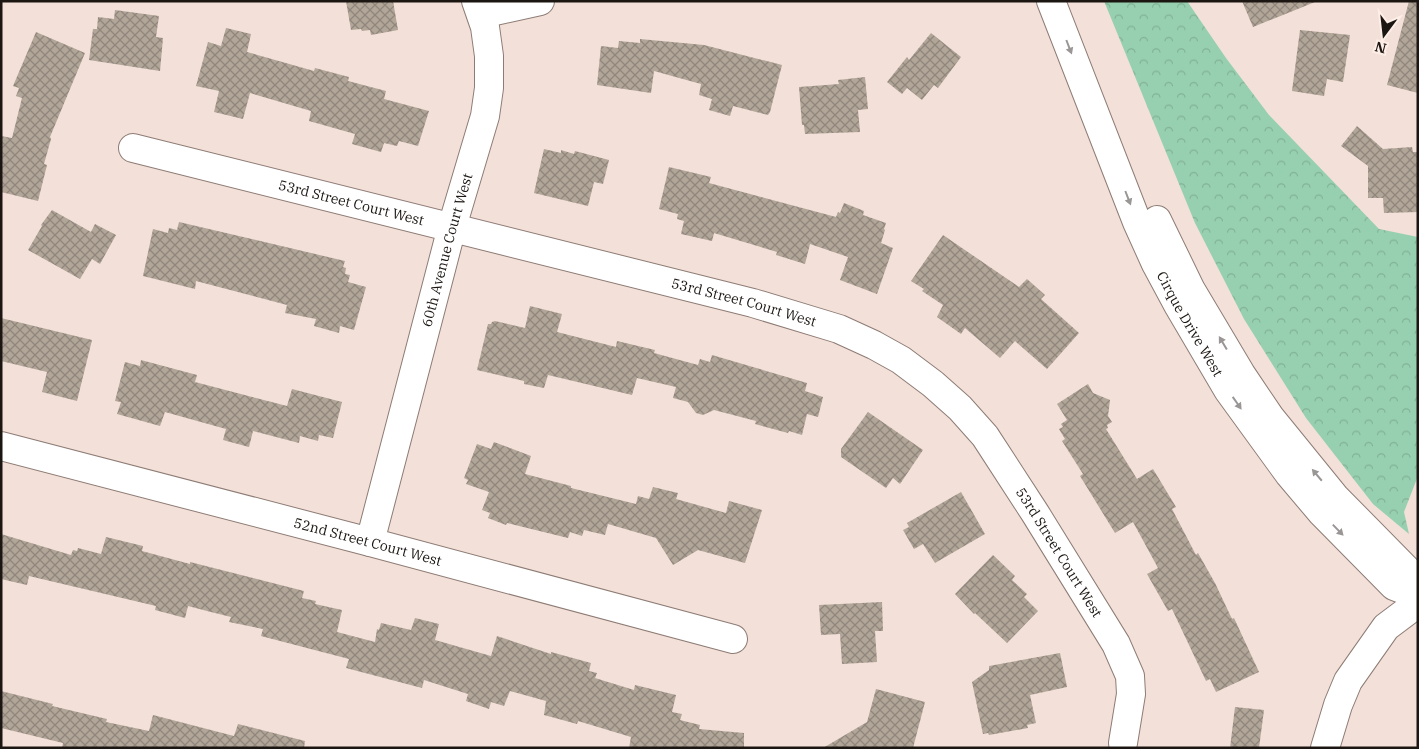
<svg xmlns="http://www.w3.org/2000/svg" width="1419" height="749" viewBox="0 0 1419 749" font-family="'IBM Plex Serif',serif">
  <defs>
    <pattern id="forest-crowns" width="20" height="18" patternUnits="userSpaceOnUse" patternTransform="scale(1.25)"><rect width="20" height="18" fill="#97d0b0"/><path d="M2 6a3 3 0 1 1 6 0M12 15a3 3 0 1 1 6 0" fill="none" stroke="#82b296"/></pattern>
    <pattern id="building-cross-hatch" width="8" height="8" patternUnits="userSpaceOnUse" patternTransform="scale(1.25)"><rect width="8" height="8" fill="#b2a699"/><path d="M0 0l8 8M0 8l8-8" fill="none" stroke="#90867c"/></pattern>
  </defs>
  <rect width="100%" height="100%" fill="#f3e0d8"/>
  <path fill="url(#forest-crowns)" d="M1104 1H1187L1226 58 1269 115 1379 229 1418 237V476L1404 512 1409 534 1373 504 1306 418 1244 319 1195 223Z"/>
  <g fill="url(#building-cross-hatch)">
    <path d="M346 1H393L398 30 371 35 370 30 362 31 361 29 351 30Z"/>
    <path d="M1242 1H1315V2L1253 27Z"/>
    <path d="M1409 1H1418V93L1387 85Z"/>
    <path d="M115 10 159 16 156 37 163 38 160 71 89 60 93 29H97L98 17 114 19Z"/>
    <path d="M226 28 251 34 247 52 314 71 315 68 349 77 348 81 386 91 384 99 429 111 418 146 399 141 397 146 384 143 381 152 352 144 355 134 309 121 311 111 250 93 243 119 214 112 219 91 196 86 208 42 221 46Z"/>
    <path d="M1300 30 1350 35 1343 82 1327 79 1324 96 1292 91Z"/>
    <path d="M36 32 85 53 50 137 51 139 44 164 47 165 38 201 1 192V136L12 138 22 98 16 96 19 88 13 86Z"/>
    <path d="M931 33 961 57 938 88 934 85 922 100 907 88 902 94 887 82 907 57 909 60Z"/>
    <path d="M640 39 704 45 782 65 770 112 768 115 733 106 730 116 709 110 712 99 699 95 701 84 654 71 651 93 597 85 601 46 618 48 619 41 640 43Z"/>
    <path d="M865 77 868 109 858 110 860 132 805 134 804 125H802L799 87 839 84 838 80Z"/>
    <path d="M1357 126 1383 149 1412 147 1413 152H1418V212L1384 213 1383 198H1368V166L1341 146Z"/>
    <path d="M544 149 561 153V150L574 154 575 151 609 160 603 184 594 182 588 206 534 193Z"/>
    <path d="M669 167 711 177 709 183 836 217 838 212 840 213 844 203 864 211 863 215 886 223 884 229 885 230 881 243 893 248 877 294 840 280 848 257 810 244 805 264 776 255 777 252 714 233 712 241 681 234 684 221 677 219 678 214 659 209Z"/>
    <path d="M52 210 91 232 95 224 116 235 100 264 92 259 80 279 28 250 42 226 41 225Z"/>
    <path d="M179 222 345 261 343 267 346 268 345 274 350 275 348 282 366 287 354 330 340 326 339 333 314 326 316 319 285 313 287 305 196 281 195 289 143 276 153 229 168 233 169 228 177 230Z"/>
    <path d="M943 235 1019 287 1027 279 1045 295 1041 299 1079 333 1047 369 1015 341 1000 358 965 328 961 334 937 317 943 305 922 291 924 289 911 281Z"/>
    <path d="M530 306 562 314 557 332 616 347 617 341 655 350 654 353 698 365 700 359 710 362 712 355 807 383 805 391 823 397 818 417 807 414 802 435 789 431 788 433 755 424 756 421 714 410 703 415 696 413 688 402 673 398 676 387 637 378 632 395 548 375 544 388 524 384V381L477 370 488 324H491L492 322 495 321 525 328Z"/>
    <path d="M1 318 92 340 77 401 42 392 47 372 1 361Z"/>
    <path d="M141 360 197 375 195 382 287 406 292 389 342 402 333 438 319 435 318 441 300 436 299 443 253 431 249 447 223 440 226 429 165 412 160 426 117 414 121 402 115 401 125 362 140 366Z"/>
    <path d="M1088 384 1093 393 1110 400 1108 416 1112 422 1107 425 1108 428 1106 429 1137 479 1153 469 1176 507 1172 509 1196 555 1198 553 1215 583 1232 619 1234 618 1259 672 1216 692 1210 679 1206 681 1172 609 1168 611 1147 574 1158 568 1133 522 1115 533 1080 476 1083 474 1062 441 1065 439 1059 429 1063 427 1061 424 1067 420 1057 404Z"/>
    <path d="M868 412 923 450 900 484 893 478 886 488 841 457V449Z"/>
    <path d="M494 442 531 456 525 474 571 486V488L636 504 638 496 649 499 653 487 678 493 676 499 726 513 729 501 762 510 745 563 698 550 673 565 656 538 608 524 605 535 584 530 582 536 570 532 568 538 507 523 506 525 488 518 490 513 482 510 489 492 466 484 468 480 464 478 477 444 491 449Z"/>
    <path d="M961 492 985 534 935 563 923 544 914 549 903 530 909 527 907 523Z"/>
    <path d="M1 534 71 555 73 550 77 551 78 548 101 554 106 537 143 546 142 551 190 564V562L304 591 302 598 316 601 315 604 342 610 337 632 375 642 377 629 379 630 381 623 411 630 415 618 439 624 435 640 491 656 497 636 551 654V652L591 663 589 671 597 673 595 678 634 690 635 685 676 695 672 712 682 714 680 720 700 725 699 729 744 733V748H629L631 737 578 721 577 724 544 715 546 701 510 691 504 706 491 702 489 709 466 701 468 694 424 680 422 688 346 668 349 659 261 636 263 629 229 622 231 617 207 611 188 606 185 618 155 610 156 606 29 576 27 585 1 579Z"/>
    <path d="M993 555 1015 576 1012 580 1027 594 1024 597 1038 611 1007 643 975 613 974 614 955 594Z"/>
    <path d="M882 602 883 631H875L877 662 842 664 840 634 821 635 819 605Z"/>
    <path d="M1060 653 1067 687 1030 695 1036 723 1027 725 1028 728 989 735 988 733 983 734 972 682 989 670V666Z"/>
    <path d="M876 689 925 702 913 748H823L867 722Z"/>
    <path d="M1 691 53 704 52 706 107 719 106 722 149 731 153 715 234 736 238 724 305 741 304 748H62L63 743 1 728Z"/>
    <path d="M1235 707 1264 710 1259 748H1230Z"/>
  </g>
  <g fill="none" stroke-linecap="round" stroke-linejoin="round">
    <g stroke="#8d7c75" stroke-width="30">
      <g id="minor">
        <path d="M481 14 540 1"/>
        <path id="s1" d="M133 148 753 303 839 329 874 345 901 360 933 384 960 408 985 436 1035 513 1116 644 1130 676 1131 694 1123 743"/>
        <path id="s2" d="M1 446 370 542 733 639"/>
        <path id="s3" d="M370 542 452 227 485 116 489 88V56L485 27 476 1"/>
        <path d="M1325 748 1338 705 1348 681 1386 627 1418 603"/>
      </g>
    </g>
    <g stroke="#8d7c75" stroke-width="30">
      <g id="major">
        <path id="s4" d="M1051 1 1137 222 1156 264 1178 305 1228 390 1289 474 1322 513 1394 586 1412 593 1418 598"/>
        <path d="M1157 220 1191 290 1241 374 1270 417 1335 497 1407 570 1412 593"/>
      </g>
    </g>
    <use href="#minor" stroke="#fff" stroke-width="28"/>
    <use href="#major" stroke="#fff" stroke-width="28"/>
  </g>
  <defs><path id="oneway-solid" d="M-6-.8H1V-3.2L6.5 0L1 3.2V.8H-6Z" transform="scale(1.25)"/></defs>
  <g fill="#999695">
    <use href="#oneway-solid" transform="translate(1069 47) rotate(69)"/>
    <use href="#oneway-solid" transform="translate(1128 198) rotate(69)"/>
    <use href="#oneway-solid" transform="translate(1223 343) rotate(-121)"/>
    <use href="#oneway-solid" transform="translate(1237 403) rotate(55)"/>
    <use href="#oneway-solid" transform="translate(1317 475) rotate(-130)"/>
    <use href="#oneway-solid" transform="translate(1338 530) rotate(46)"/>
  </g>
  <g text-anchor="middle" stroke-width="5" stroke-linejoin="round" paint-order="stroke">
    <g font-size="14" fill="#1c1613" stroke="#fdeee7">
      <text dy="5" stroke="none"><textPath href="#s1" startOffset="225">53rd Street Court West</textPath></text>
      <text dy="5" stroke="none"><textPath href="#s3" startOffset="302">60th Avenue Court West</textPath></text>
      <text dy="5" stroke="none"><textPath href="#s1" startOffset="630">53rd Street Court West</textPath></text>
      <text dy="5" stroke="none"><textPath href="#s4" startOffset="352">Cirque Drive West</textPath></text>
      <text dy="5" stroke="none"><textPath href="#s2" startOffset="379">52nd Street Court West</textPath></text>
      <text dy="5" stroke="none"><textPath href="#s1" startOffset="1050">53rd Street Court West</textPath></text>
    </g>
  </g>
  <rect width="1419" height="749" fill="none" stroke="#1c1613" stroke-width="5"/>
  <g transform="translate(1384 35) rotate(195)" stroke="#fdeee7" stroke-width="4" paint-order="stroke">
  <path d="M0-4L9 19L0 12L-9 19Z" fill="#1c1613"/>
  <text y="-8" font-size="14" font-weight="bold" text-anchor="middle" fill="#1c1613">N</text>
  </g>
</svg>
